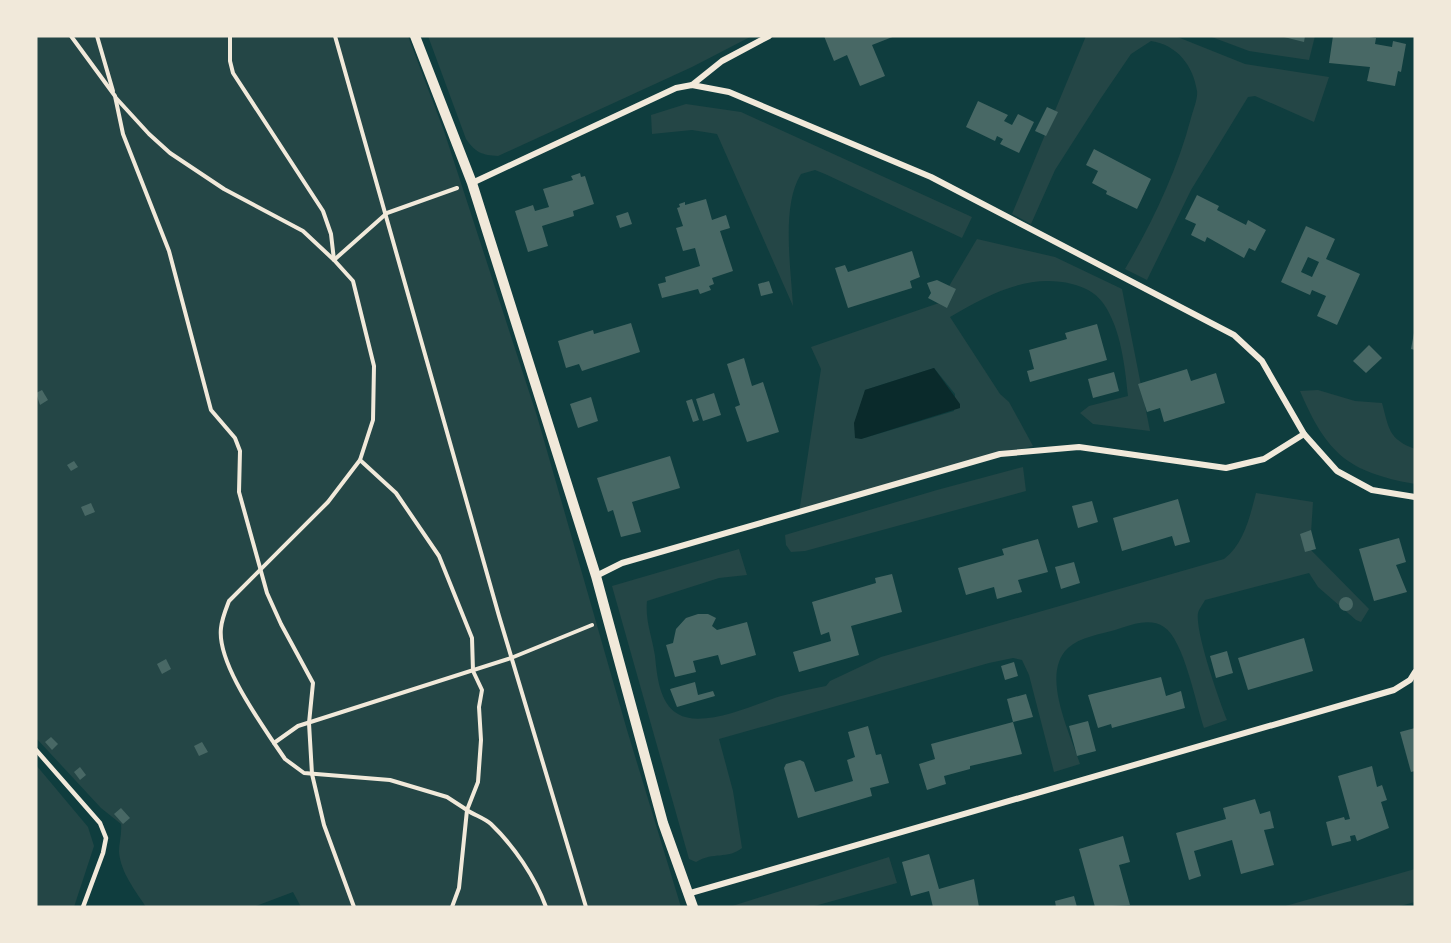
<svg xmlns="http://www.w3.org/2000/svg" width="1451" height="943" viewBox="0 0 1451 943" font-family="'Roboto Serif',serif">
  <rect width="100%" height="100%" fill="#0f3d3e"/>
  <g fill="#244646" fill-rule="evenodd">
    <path d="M36 36H408L444 131 537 416 627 730 681 907H301L293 892 253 907H146C135 890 121 873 119 852 119 843 122 834 121 824L101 808 36 738Z"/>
    <path d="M428 36H752L692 67 498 156C482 155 476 153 466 139Z"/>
    <path d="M1086 36H1175L1245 64 1329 77 1314 122 1255 96 1248 97 1191 190 1147 280 1125 269C1153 221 1177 171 1191 118 1193 110 1198 99 1197 91 1193 65 1177 45 1151 41L1131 54 1101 98 1055 170 1031 224 1012 214Z"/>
    <path d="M1209 36H1315L1309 60 1249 51Z"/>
    <path d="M686 104 741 112 972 217 962 238 825 174 815 170 801 174C781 205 791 269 793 306L717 134 692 130 652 134 651 115Z"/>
    <path d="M977 239 1055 257 1122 289 1150 431 1093 424 1080 413 1089 406 1128 396C1125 367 1121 328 1103 303 1095 292 1084 287 1072 284 1027 273 988 295 950 317L1000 394 1009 402 1033 446 799 513 821 369 811 347 939 303ZM934 368 955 394 954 411 861 439 865 390Z"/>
    <path d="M1318 390 1355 401 1382 403C1389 428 1388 439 1415 449V484C1348 472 1327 454 1300 391Z"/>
    <path d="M1023 467 1026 491 805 551 791 552 786 545 785 535 937 490Z"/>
    <path d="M1256 493 1313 502 1310 549 1369 609 1361 622 1356 620 1318 587 1309 573 1205 600C1203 604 1199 609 1198 613 1195 632 1219 700 1227 720L1204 728C1196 704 1184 640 1164 627 1150 617 1130 625 1115 630 1101 634 1080 637 1068 648 1040 674 1070 733 1080 764L1054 772 1029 675 1022 660 1013 658 989 663 719 739 733 791 742 848C727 860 714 851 696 862L689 859 612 586 739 549 747 575 719 578 647 601C645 621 652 636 655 656 657 675 659 703 678 714 703 729 755 704 781 696 796 692 811 689 826 686L830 681 881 657 1224 559C1244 544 1250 516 1256 493Z"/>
    <path d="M36 765 88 827 94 846 74 907H36Z"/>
    <path d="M889 857 897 883 811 907H729Z"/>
    <path d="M1415 869V902L1396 907H1282Z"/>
  </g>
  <path fill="#0a2a2b" d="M934 368 960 404V408L861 439 855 438 854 423 865 390Z"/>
  <g fill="#486865" fill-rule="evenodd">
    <path d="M824 36H895L872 45 885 76 860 86 847 55 834 61Z"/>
    <path d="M1280 36H1305L1304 42Z"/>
    <path d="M1333 36H1363L1376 38 1375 44 1392 47 1393 41 1406 44 1401 72 1398 71 1395 86 1367 81 1370 67 1329 63Z"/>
    <path d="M978 101 1008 115 1004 121 1012 125 1018 114 1034 122 1019 153 1000 144 1003 139 997 136 995 141 966 127Z"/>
    <path d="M1047 107 1058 112 1046 136 1035 131Z"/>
    <path d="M1094 149 1151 179 1137 209 1106 194 1107 191 1092 183 1098 171 1086 165Z"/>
    <path d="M580 173 581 177 585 176 594 204 573 211 574 216 542 226 548 246 528 252 515 211 533 205 535 211 549 207 543 189 573 180 571 176Z"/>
    <path d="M1197 195 1219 206 1217 210 1246 225 1248 220 1266 230 1255 251 1249 248 1244 258 1207 237 1205 242 1191 235 1196 224 1185 219Z"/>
    <path d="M706 199 712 220 726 215 730 228 720 231 733 271 712 278 714 284 709 286 711 290 700 294 698 289 662 298 658 284 666 282 665 277 700 266 695 248 683 251 676 228 683 226 677 208 680 207 679 204 685 202V205Z"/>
    <path d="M628 212 632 224 620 228 616 216Z"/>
    <path d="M1306 226 1335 239 1326 259 1360 274 1337 325 1317 316 1326 296 1312 290 1310 295 1281 282ZM1308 257 1319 262 1312 277 1301 272Z"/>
    <path d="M912 251 920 277 910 281 912 288 848 308 835 268 845 265 848 272Z"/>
    <path d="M937 280 956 289 947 308 928 298 931 293 927 283Z"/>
    <path d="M769 281 773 293 761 296 758 284Z"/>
    <path d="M631 323 640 352 582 371 579 364 566 368 558 341 593 330 594 334Z"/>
    <path d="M1097 324 1107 360 1030 382 1027 371 1034 369 1029 350 1067 339 1065 333Z"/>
    <path d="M1414 333 1415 334V350L1411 349Z"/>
    <path d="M1369 345 1382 358 1366 373 1353 361Z"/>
    <path d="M744 358 752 386 763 382 779 432 747 442 735 407 740 405 727 364Z"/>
    <path d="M1187 369 1191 381 1216 373 1225 403 1164 422 1160 408 1147 412 1138 384Z"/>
    <path d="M1114 372 1119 391 1093 398 1088 379Z"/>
    <path d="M42 390 48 400 40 405 36 393Z"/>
    <path d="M714 393 721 415 703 421 696 399Z"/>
    <path d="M591 397 598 421 578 428 570 404Z"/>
    <path d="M692 399 699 420 693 422 686 401Z"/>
    <path d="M670 456 680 488 632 502 641 532 621 537 613 510 608 512 597 478Z"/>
    <path d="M74 461 78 467 71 471 67 465Z"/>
    <path d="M1178 499 1190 542 1175 546 1172 536 1122 551 1113 518Z"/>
    <path d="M1092 501 1098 522 1078 528 1072 506Z"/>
    <path d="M91 503 95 512 85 516 81 507Z"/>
    <path d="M1311 530 1316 549 1305 552 1300 534Z"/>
    <path d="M1399 538 1406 562 1396 565 1407 592 1374 601 1359 549Z"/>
    <path d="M1038 539 1048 572 1018 580 1022 592 997 599 994 587 966 595 958 568 1004 555 1002 549Z"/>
    <path d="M1074 562 1080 583 1061 589 1055 567Z"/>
    <path d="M892 574 902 612 851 626 859 655 799 672 793 652 831 641 829 632 821 635 812 602 876 583 875 578Z"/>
    <circle cx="1346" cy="604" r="7"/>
    <path d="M708 614 716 618 712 626 717 630 747 622 756 655 721 665 718 655 693 661 696 672 675 677 666 645 673 643 676 629 686 618 698 614Z"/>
    <path d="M1304 638 1313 671 1248 690 1238 658Z"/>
    <path d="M1227 651 1233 673 1216 678 1210 656Z"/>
    <path d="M166 659 171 669 162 674 157 664Z"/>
    <path d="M1014 662 1018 676 1005 680 1001 666Z"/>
    <path d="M1161 677 1166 696 1181 691 1185 708 1112 728 1111 724 1098 728 1088 695Z"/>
    <path d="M695 682 698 695 713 691 715 696 677 707 670 689Z"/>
    <path d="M1026 694 1033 717 1013 722 1007 699Z"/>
    <path d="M1088 721 1096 751 1077 756 1069 726Z"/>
    <path d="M1013 722 1022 754 970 766V769L944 776 946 784 927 790 919 764 935 759 931 744Z"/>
    <path d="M868 726 876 755 881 754 889 783 870 788 872 796 798 818 784 768 786 764 800 760 804 762 815 792 853 781 847 760 855 757 848 732Z"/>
    <path d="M1415 728V771L1411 772 1400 732Z"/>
    <path d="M51 737 58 744 52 750 45 742Z"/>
    <path d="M202 742 208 752 199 756 194 746Z"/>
    <path d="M1372 766 1377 787 1382 785 1387 800 1381 802 1389 828 1357 841 1355 835 1350 836 1351 841 1332 846 1326 822 1344 817 1345 820 1350 819 1338 776Z"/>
    <path d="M80 767 86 775 80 780 74 772Z"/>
    <path d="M1255 799 1260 814 1270 811 1274 828 1264 830 1274 865 1241 874 1232 840 1194 851 1201 876 1189 880 1176 833 1226 819 1223 808Z"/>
    <path d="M121 808 130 818 123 824 114 814Z"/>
    <path d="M1123 836 1130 862 1119 865 1130 905 1095 907 1079 849Z"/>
    <path d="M929 854 939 889 974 879 979 907H933L929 891 911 896 902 862Z"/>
    <path d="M1074 896 1077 907H1056L1055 901Z"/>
  </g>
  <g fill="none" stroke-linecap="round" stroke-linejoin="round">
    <g stroke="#f1e9da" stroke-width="4">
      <path d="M71 36 115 96 123 134 169 251 211 410 235 438 240 451 239 492 267 593 281 624 313 683 309 723 312 774 324 825 354 907"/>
      <path d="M97 36 113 91"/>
      <path d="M230 36V61L233 73 323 211 331 234 334 260 353 281 374 366 373 420 360 460 396 493 439 556 472 638 473 671 482 690 479 707 481 740 478 782 467 810C474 815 484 818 491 824 514 846 535 877 546 907"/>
      <path d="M335 36 499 616 586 907"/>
      <path d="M116 98 149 134 170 153 224 189 303 231 334 260 387 213 457 188"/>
      <path d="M274 743C256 716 217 661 221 628 222 618 226 609 229 601L328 502 360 460"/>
      <path d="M452 907 459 888 467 810 447 797 390 780 304 773 285 759 274 743 298 726 511 658 592 625"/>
    </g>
    <path stroke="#f1e9da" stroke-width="4.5" d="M36 750 100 823 106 838 103 853 83 907"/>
    <g stroke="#f1e9da" stroke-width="6">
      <path d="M692 85 722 61 769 36"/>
      <path d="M472 183 676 88 692 85 729 92 931 177 1234 335 1262 361 1304 434 1337 471 1372 490 1415 497"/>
      <path d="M596 576 622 563 1000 454 1079 447 1226 468 1264 459 1304 434"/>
      <path d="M687 894 1394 690 1410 680 1415 672"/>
    </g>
    <path stroke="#f1e9da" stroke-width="10" d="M415 36 472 183 596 576 663 823 693 907"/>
  </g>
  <rect width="1451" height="943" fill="none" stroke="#f1e9da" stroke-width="75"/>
</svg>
